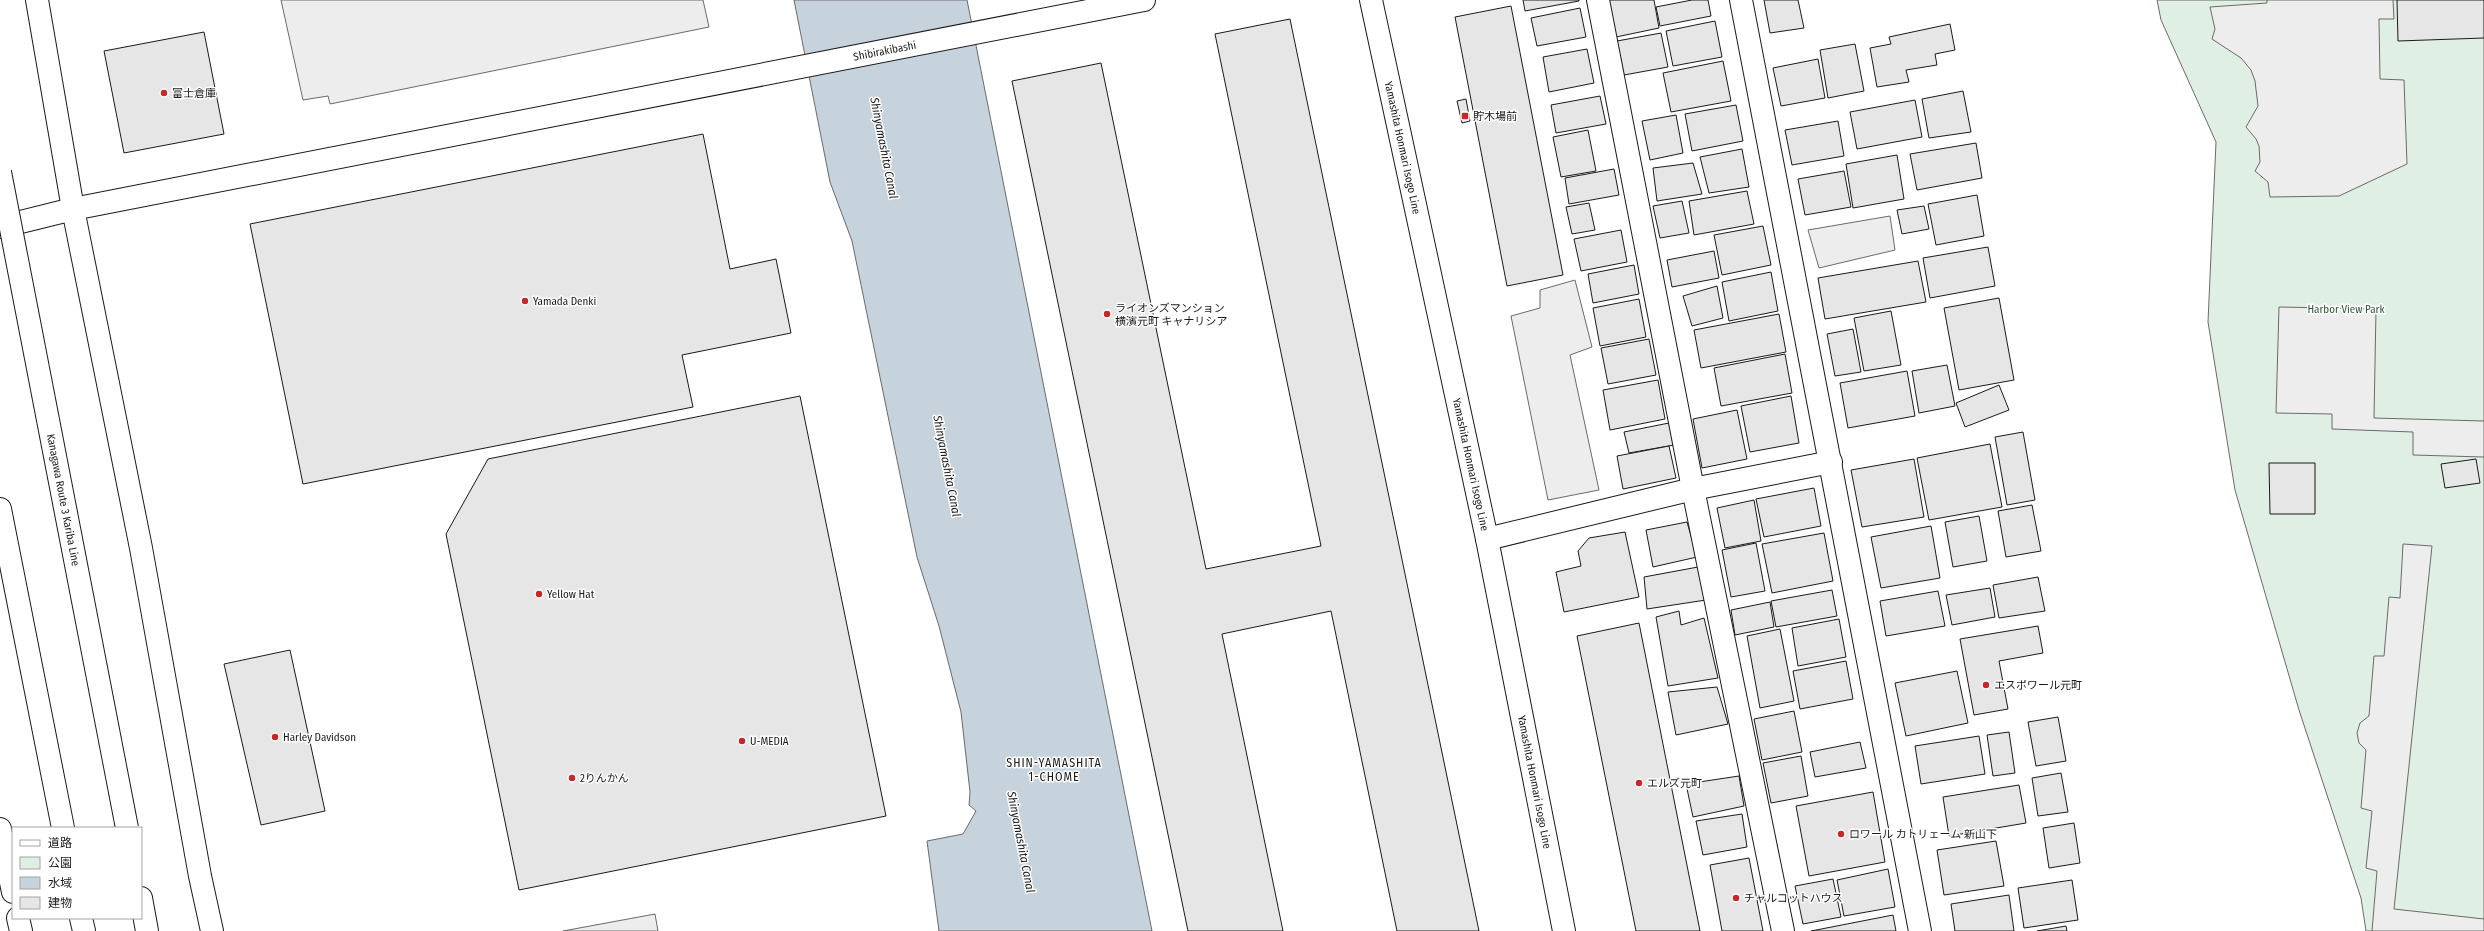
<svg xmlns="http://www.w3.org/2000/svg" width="2484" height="931" viewBox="0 0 2484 931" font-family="'Fira Sans Condensed','Noto Sans JP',sans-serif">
  <rect width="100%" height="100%" fill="#fff"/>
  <path fill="#e0efe3" stroke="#6a6a6a" d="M2157 0H2484V931H2366L2361 898 2299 710 2235 490 2208 322 2216 142 2161 20Z"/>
  <g fill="#ededed" stroke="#6a6a6a">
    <path d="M281 0H703L709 27 330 104 328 96 303 100Z"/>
    <path d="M2267 0H2393L2394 19H2379L2380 79 2404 80 2407 164 2339 196 2270 197 2268 182 2255 171 2260 162 2259 146 2256 139 2246 127 2258 106 2255 81 2251 70 2241 58 2212 39 2215 29 2210 7 2267 3Z"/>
    <path d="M1890 216 1895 250 1819 268 1808 230Z"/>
    <path d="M1575 280 1592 347 1570 355 1599 490 1548 500 1511 316 1540 308V290Z"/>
    <path d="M2279 307 2376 309 2374 418 2484 421V457L2413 455V432L2332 429V414L2276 413Z"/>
    <path d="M2403 544 2432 546 2394 909 2484 919V931H2372L2377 871 2366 868 2372 811 2361 808 2366 750 2359 743 2357 733 2360 723 2369 716 2374 656H2384L2389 597 2400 598Z"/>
    <path d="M655 914 658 931H563Z"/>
  </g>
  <path fill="#c6d2dc" stroke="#6a6a6a" d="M794 0H967L1152 931H939L927 841 963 834 976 811 969 805 970 792 961 712 939 626 917 557 852 241 830 182Z"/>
  <g fill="#e6e6e6" stroke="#1a1a1a">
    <path d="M1523 0H1579V1L1525 11Z"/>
    <path d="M1608 0H1654L1659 28 1616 37Z"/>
    <path d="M1692 0H1708L1711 16 1660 26 1656 7Z"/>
    <path d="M1764 0H1798L1804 28 1770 33Z"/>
    <path d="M2397 0H2484V38L2398 41Z"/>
    <path d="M1511 6 1563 275 1507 286 1455 17Z"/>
    <path d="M1580 8 1586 37 1537 46 1531 18Z"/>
    <path d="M1290 19 1479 931H1397L1331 611 1222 634 1283 931H1188L1012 81 1101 63 1206 569 1321 546 1215 34Z"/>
    <path d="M1715 21 1722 57 1673 66 1666 31Z"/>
    <path d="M1950 24 1955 50 1935 54 1937 65 1906 70 1909 82 1877 87 1870 48 1891 44 1889 37Z"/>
    <path d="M204 32 224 134 124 153 104 51Z"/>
    <path d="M1661 33 1668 67 1624 75 1617 41Z"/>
    <path d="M1855 44 1864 91 1828 98 1820 50Z"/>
    <path d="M1587 49 1594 83 1549 92 1543 57Z"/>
    <path d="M1818 59 1825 98 1781 106 1773 68Z"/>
    <path d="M1723 61 1731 101 1671 112 1663 73Z"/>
    <path d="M1963 91 1971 132 1929 138 1922 99Z"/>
    <path d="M1600 96 1606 124 1556 133 1551 105Z"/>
    <path d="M1466 99 1470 121 1462 123 1457 101Z"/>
    <path d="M1915 100 1922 137 1857 149 1850 112Z"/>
    <path d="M1736 105 1743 141 1692 151 1685 114Z"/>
    <path d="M1676 115 1683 153 1650 160 1642 121Z"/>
    <path d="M1838 121 1844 156 1792 165 1785 130Z"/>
    <path d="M1588 130 1596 171 1561 177 1553 137Z"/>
    <path d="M703 134 730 269 776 259 791 333 682 355 693 407 303 484 250 224Z"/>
    <path d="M1976 143 1982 178 1917 190 1910 154Z"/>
    <path d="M1742 149 1749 187 1709 193 1700 157Z"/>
    <path d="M1897 155 1904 199 1853 208 1846 164Z"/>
    <path d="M1693 163 1702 194 1657 201 1653 168Z"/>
    <path d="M1614 169 1619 195 1569 204 1565 178Z"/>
    <path d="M1844 171 1851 207 1805 215 1798 179Z"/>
    <path d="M1747 191 1754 224 1694 235 1689 201Z"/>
    <path d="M1977 195 1984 236 1936 245 1928 204Z"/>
    <path d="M1682 201 1689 233 1660 238 1653 206Z"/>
    <path d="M1589 203 1595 230 1572 234 1566 207Z"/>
    <path d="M1924 206 1929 229 1902 234 1897 210Z"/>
    <path d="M1763 226 1771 265 1722 275 1714 235Z"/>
    <path d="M1621 230 1627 262 1581 271 1574 239Z"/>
    <path d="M1988 247 1995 286 1930 298 1923 258Z"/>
    <path d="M1714 251 1719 278 1672 287 1667 260Z"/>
    <path d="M1918 261 1926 302 1825 319 1818 278Z"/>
    <path d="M1634 265 1639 294 1593 303 1588 274Z"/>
    <path d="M1771 272 1778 311 1729 321 1722 282Z"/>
    <path d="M1717 286 1723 318 1692 326 1683 296Z"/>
    <path d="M1999 298 2014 380 1959 390 1944 308Z"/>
    <path d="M1639 299 1646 337 1600 346 1593 308Z"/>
    <path d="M1891 311 1901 365 1864 371 1854 318Z"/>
    <path d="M1779 314 1786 352 1701 368 1694 330Z"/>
    <path d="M1853 329 1861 372 1835 376 1827 334Z"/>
    <path d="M1649 339 1656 375 1608 384 1601 348Z"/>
    <path d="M1785 354 1792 393 1721 406 1714 368Z"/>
    <path d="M1947 365 1955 406 1919 413 1912 371Z"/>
    <path d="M1907 371 1915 416 1848 428 1840 383Z"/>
    <path d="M1658 380 1665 419 1610 430 1603 390Z"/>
    <path d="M1999 385 2009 410 1965 427 1956 403Z"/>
    <path d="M800 396 886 816 519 890 446 534 488 459Z"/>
    <path d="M1791 396 1799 443 1750 452 1741 406Z"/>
    <path d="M1737 410 1747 459 1702 468 1693 419Z"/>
    <path d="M1669 423 1674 445 1629 453 1624 432Z"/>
    <path d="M2023 432 2035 500 2007 505 1995 437Z"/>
    <path d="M1990 444 2002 507 1929 520 1917 458Z"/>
    <path d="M1669 446 1676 478 1623 489 1617 456Z"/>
    <path d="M1914 459 1924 517 1862 527 1851 470Z"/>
    <path d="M2476 459 2480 483 2445 488 2441 464Z"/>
    <path d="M2269 463H2315V514H2270Z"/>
    <path d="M1814 488 1821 526 1764 537 1756 499Z"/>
    <path d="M1754 500 1761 541 1725 548 1717 508Z"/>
    <path d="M2032 505 2041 551 2006 557 1998 511Z"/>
    <path d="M1979 516 1987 561 1953 567 1945 522Z"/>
    <path d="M1687 522 1697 557 1653 567 1646 530Z"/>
    <path d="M1931 526 1940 578 1881 588 1871 537Z"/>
    <path d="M1625 532 1639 597 1564 612 1556 572 1581 566 1578 551 1589 538Z"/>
    <path d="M1824 533 1833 581 1772 593 1762 544Z"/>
    <path d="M1756 543 1765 591 1731 597 1722 550Z"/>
    <path d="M1698 567 1706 600 1647 609 1644 577Z"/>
    <path d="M2038 577 2045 611 1999 618 1993 585Z"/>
    <path d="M1990 588 1995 617 1952 625 1946 595Z"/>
    <path d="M1832 590 1837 616 1776 627 1771 601Z"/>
    <path d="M1938 591 1945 626 1886 636 1880 601Z"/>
    <path d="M1770 602 1774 627 1735 635 1731 610Z"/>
    <path d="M1679 611 1681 625 1704 618 1718 678 1668 686 1656 617Z"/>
    <path d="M1839 619 1846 657 1798 666 1792 628Z"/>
    <path d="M1639 623 1700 931H1636L1577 636Z"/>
    <path d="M2038 626 2043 653 1999 661 2008 709 1974 715 1960 639Z"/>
    <path d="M1780 629 1794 701 1760 708 1747 636Z"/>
    <path d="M290 650 325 811 261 825 224 664Z"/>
    <path d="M1846 661 1853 699 1800 709 1793 671Z"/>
    <path d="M1957 671 1968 723 1906 736 1895 683Z"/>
    <path d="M1717 687 1728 724 1676 735 1668 692Z"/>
    <path d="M1794 711 1802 752 1762 760 1754 719Z"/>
    <path d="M2058 717 2066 761 2036 766 2028 722Z"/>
    <path d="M2009 732 2015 773 1993 776 1987 735Z"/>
    <path d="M1979 736 1985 774 1921 784 1915 746Z"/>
    <path d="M1860 742 1866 768 1815 777 1810 752Z"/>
    <path d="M1801 756 1808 796 1771 803 1763 763Z"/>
    <path d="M2061 773 2068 812 2038 816 2032 778Z"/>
    <path d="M1739 776 1744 806 1693 817 1686 784Z"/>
    <path d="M2019 785 2026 823 1949 836 1943 797Z"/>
    <path d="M1873 792 1885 862 1809 876 1796 806Z"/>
    <path d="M1742 814 1747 847 1703 855 1696 821Z"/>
    <path d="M2074 823 2080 863 2049 868 2043 828Z"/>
    <path d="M1996 841 2004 886 1944 895 1937 850Z"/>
    <path d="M1749 858 1763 931H1722L1710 865Z"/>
    <path d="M1888 869 1895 907 1844 916 1837 880Z"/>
    <path d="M1833 879 1841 917 1803 924 1795 886Z"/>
    <path d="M2072 880 2078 920 2024 928 2018 888Z"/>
    <path d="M2009 895 2014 931H1955L1951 904Z"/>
    <path d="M1893 915 1896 931H1811Z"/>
    <path d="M2066 926 2067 931H2037Z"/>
  </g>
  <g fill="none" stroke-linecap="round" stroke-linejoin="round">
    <g stroke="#1a1a1a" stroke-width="24">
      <g id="street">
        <path d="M1598 0 1693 489 1783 931"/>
        <path d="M1741 0 1920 931"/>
        <path d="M0 227 73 209"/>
        <path d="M1487 539 1693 489 1831 462"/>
      </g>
    </g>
    <g stroke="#1a1a1a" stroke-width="24">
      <g id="secondary">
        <path d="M37 0 73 209 141 548 200 876 212 931"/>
        <path id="s1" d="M73 209 1144 0"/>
        <path d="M0 829 13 892"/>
        <path d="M18 918 21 931"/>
      </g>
    </g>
    <g stroke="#1a1a1a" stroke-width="24">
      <g id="primary">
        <path id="s2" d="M1371 0 1487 539 1564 931"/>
      </g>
    </g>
    <g stroke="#1a1a1a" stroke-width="24">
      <g id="highway">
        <path d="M0 509 63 828"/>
        <path d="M141 898 147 931"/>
        <path d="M81 918 84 931"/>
      </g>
    </g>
    <use href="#street" stroke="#fff" stroke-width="22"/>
    <use href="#secondary" stroke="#fff" stroke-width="22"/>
    <use href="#primary" stroke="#fff" stroke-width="22"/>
    <use href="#highway" stroke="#fff" stroke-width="22"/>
    <g stroke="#1a1a1a" stroke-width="24" stroke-linecap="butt">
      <g id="highway-bridge">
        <path id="s3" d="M0 172 127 828"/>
      </g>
    </g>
    <use href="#highway-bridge" stroke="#fff" stroke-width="22"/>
  </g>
  <g fill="#c62828" stroke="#fff" stroke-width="1.5">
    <circle cx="164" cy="93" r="4"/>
    <rect x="1461" y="112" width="8" height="8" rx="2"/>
    <circle cx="525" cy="301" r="4"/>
    <circle cx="1107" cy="314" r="4"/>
    <circle cx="539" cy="594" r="4"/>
    <circle cx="1986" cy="685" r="4"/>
    <circle cx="275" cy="737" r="4"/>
    <circle cx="742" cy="741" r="4"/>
    <circle cx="572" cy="778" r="4"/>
    <circle cx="1639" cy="783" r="4"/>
    <circle cx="1841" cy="834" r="4"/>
    <circle cx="1736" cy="898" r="4"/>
  </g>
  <g text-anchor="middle" stroke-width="3" stroke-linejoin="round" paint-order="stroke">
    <g font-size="11" fill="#1a1a1a" stroke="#fff">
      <text dy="4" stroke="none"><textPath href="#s1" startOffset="827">Shibirakibashi</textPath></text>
      <text dy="4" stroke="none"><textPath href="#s2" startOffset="151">Yamashita Honmari Isogo Line</textPath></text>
      <text dy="4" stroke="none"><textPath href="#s2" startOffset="475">Yamashita Honmari Isogo Line</textPath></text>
      <text dy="4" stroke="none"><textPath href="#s3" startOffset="334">Kanagawa Route 3 Kariba Line</textPath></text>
      <text dy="4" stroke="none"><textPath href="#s2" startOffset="799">Yamashita Honmari Isogo Line</textPath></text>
    </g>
    <g font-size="11" fill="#1a1a1a" stroke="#fff" text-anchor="start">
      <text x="172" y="97">富士倉庫</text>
      <text x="1473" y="120">貯木場前</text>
      <text x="533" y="305">Yamada Denki</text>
      <text x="1115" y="312">ライオンズマンション<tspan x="1115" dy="13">横濱元町 キャナリシア</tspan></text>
      <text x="547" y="598">Yellow Hat</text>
      <text x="1994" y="689">エスポワール元町</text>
      <text x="283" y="741">Harley Davidson</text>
      <text x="750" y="745">U-MEDIA</text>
      <text x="580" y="782">2りんかん</text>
      <text x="1647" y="787">エルズ元町</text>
      <text x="1849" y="838">ロワール カトリェーム 新山下</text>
      <text x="1744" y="902">チャルコットハウス</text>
    </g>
    <g font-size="11" fill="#2b5a34" stroke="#fff">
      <text x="2346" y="313">Harbor View Park</text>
    </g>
    <g font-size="12" font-style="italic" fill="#1a1a1a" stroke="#fff">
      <text transform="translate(884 148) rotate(79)" y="4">Shinyamashita Canal</text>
      <text transform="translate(947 466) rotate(79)" y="4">Shinyamashita Canal</text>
      <text transform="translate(1021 842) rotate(79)" y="4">Shinyamashita Canal</text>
    </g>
    <g font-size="12" letter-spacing="1" fill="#1a1a1a" stroke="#fff">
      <text x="1054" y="767">SHIN-YAMASHITA<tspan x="1054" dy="14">1-CHOME</tspan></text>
    </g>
  </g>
  <rect x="12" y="827" width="130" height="92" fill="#ffffff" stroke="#a3a3a3"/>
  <rect x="20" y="840" width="20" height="6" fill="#ffffff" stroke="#a3a3a3"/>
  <text x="48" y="847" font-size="12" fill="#1a1a1a">道路</text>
  <rect x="20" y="857" width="20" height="12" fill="#e0efe3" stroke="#a3a3a3"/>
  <text x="48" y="867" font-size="12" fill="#1a1a1a">公園</text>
  <rect x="20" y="877" width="20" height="12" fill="#c6d2dc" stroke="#a3a3a3"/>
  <text x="48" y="887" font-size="12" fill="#1a1a1a">水域</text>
  <rect x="20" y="897" width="20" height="12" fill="#e6e6e6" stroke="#a3a3a3"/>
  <text x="48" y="907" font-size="12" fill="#1a1a1a">建物</text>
</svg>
